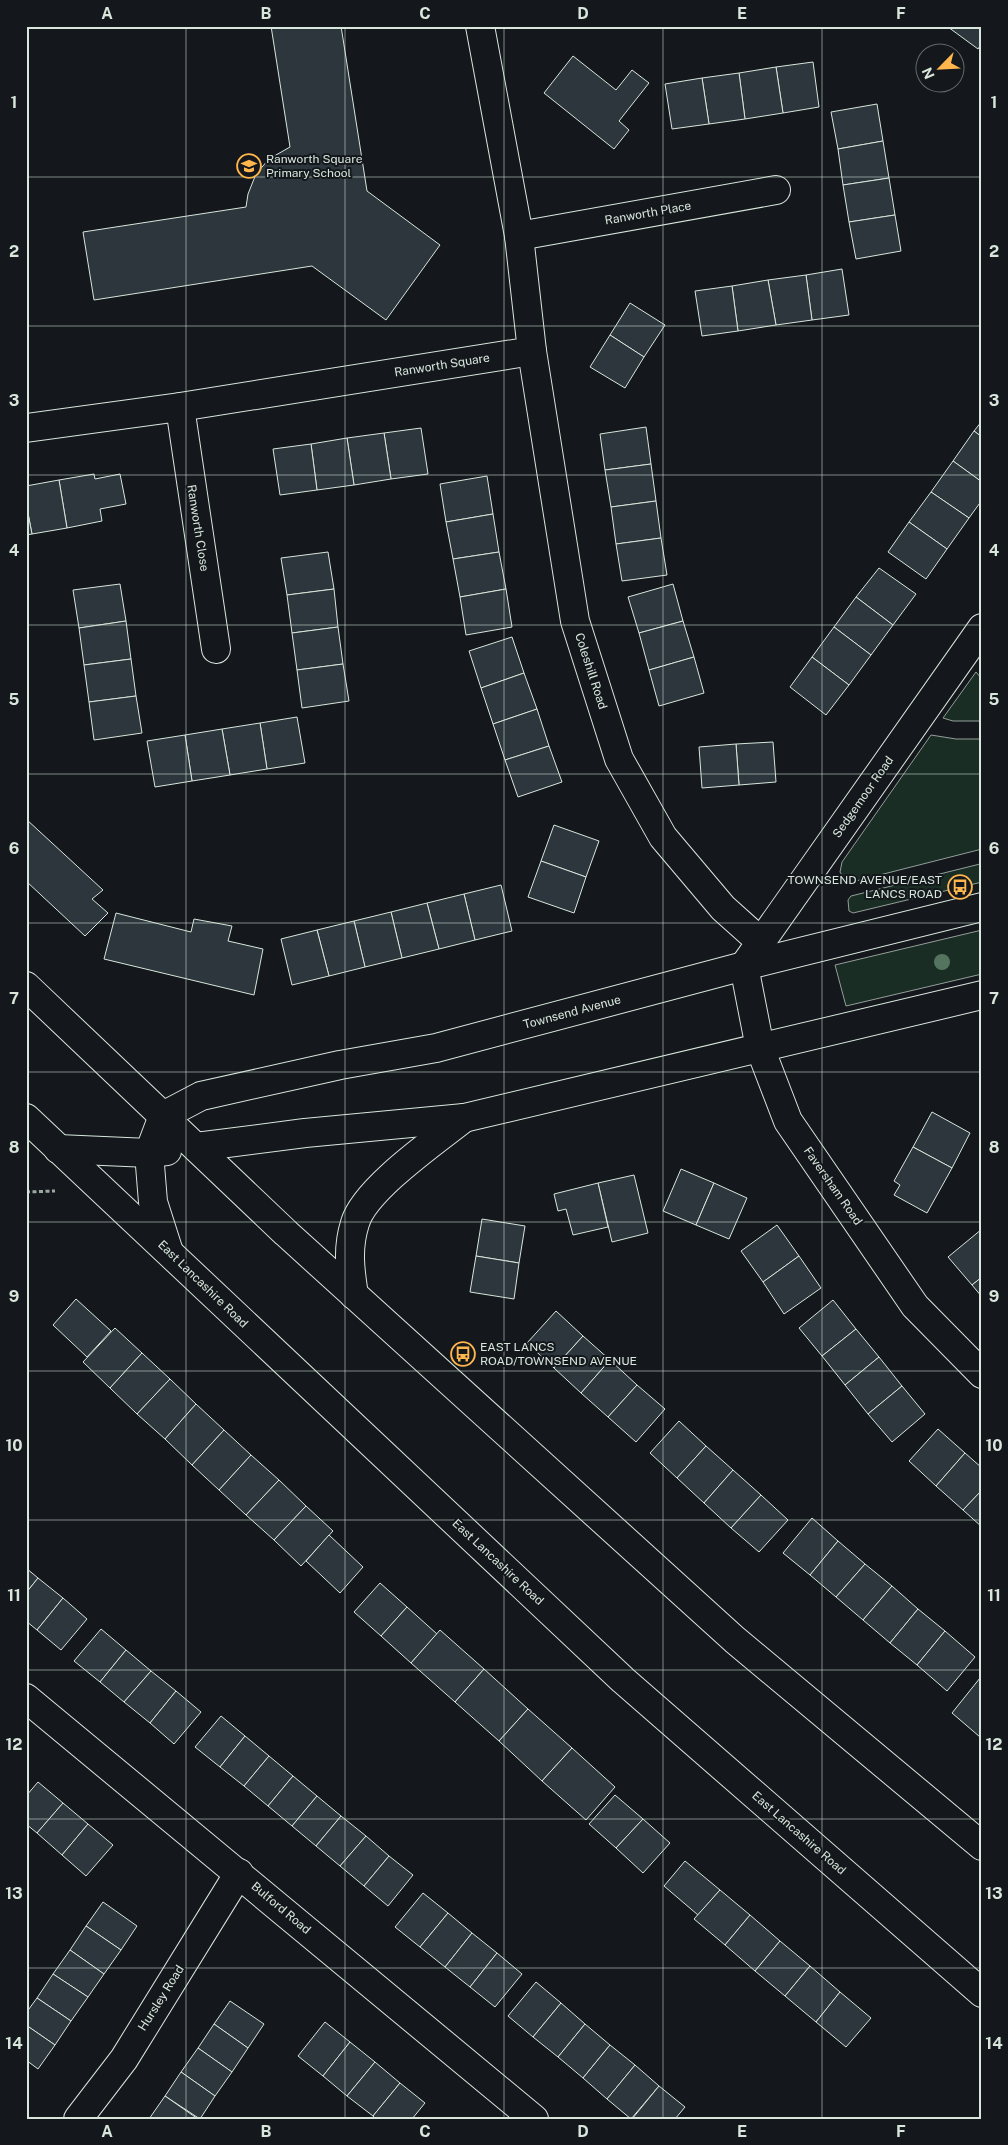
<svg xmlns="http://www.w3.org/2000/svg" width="1008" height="2145" viewBox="0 0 1008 2145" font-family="'Public Sans',sans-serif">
  <rect width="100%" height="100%" fill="#14181c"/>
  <g fill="#1a2d24" stroke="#939e99">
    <path d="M976 672 982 679V721H953L943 718Z"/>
    <path d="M931 735 956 739H982V849L852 882 845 880 840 872 842 862Z"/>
    <path d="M980 864 982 882 853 913 849 911 848 900 851 896Z"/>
    <path d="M982 930V974L846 1006 835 965Z"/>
  </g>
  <g fill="#2c363c" stroke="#d8e6dc">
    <path d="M271 26H341L367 191 440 245 386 320 312 266 94 300 83 232 246 207 248 194 256 174 269 159 290 147Z"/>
    <path d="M982 26V43L978 49 948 27Z"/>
    <path d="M573 56 616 90 632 70 649 83 619 121 629 130 614 149 544 93Z"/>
    <path d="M813 62 819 107 783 113 776 67Z"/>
    <path d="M776 67 783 113 745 119 739 73Z"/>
    <path d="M739 73 745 119 709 124 702 78Z"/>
    <path d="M702 78 709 124 672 129 665 84Z"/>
    <path d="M877 104 883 141 838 149 831 112Z"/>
    <path d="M883 141 889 178 843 185 838 149Z"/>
    <path d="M889 178 895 215 849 222 843 185Z"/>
    <path d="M895 215 901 251 856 259 849 222Z"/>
    <path d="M842 269 849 315 812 320 806 275Z"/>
    <path d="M806 275 812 320 776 325 768 280Z"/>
    <path d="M768 280 776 325 738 331 732 286Z"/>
    <path d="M732 286 738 331 702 336 695 291Z"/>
    <path d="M630 303 665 325 644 357 610 335Z"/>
    <path d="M610 335 644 357 625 388 590 367Z"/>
    <path d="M982 421V437L974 431Z"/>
    <path d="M646 427 651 464 605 470 600 434Z"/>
    <path d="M421 428 428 474 391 479 384 433Z"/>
    <path d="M974 431 982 437V482L953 461Z"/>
    <path d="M384 433 391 479 354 485 347 438Z"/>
    <path d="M347 438 354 485 317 490 311 444Z"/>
    <path d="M311 444 317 490 280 495 273 449Z"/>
    <path d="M953 461 982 482V500L969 518 931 492Z"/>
    <path d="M651 464 656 501 611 507 605 470Z"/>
    <path d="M94 474 95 479 120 474 126 504 100 509 102 521 67 528 59 480Z"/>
    <path d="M487 476 493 514 446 522 440 484Z"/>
    <path d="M59 480 67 528 32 534 26 503V486Z"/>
    <path d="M931 492 969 518 947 549 909 522Z"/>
    <path d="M656 501 661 538 616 544 611 507Z"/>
    <path d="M26 503 32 534 26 535Z"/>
    <path d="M493 514 499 552 453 559 446 522Z"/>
    <path d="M909 522 947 549 926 579 888 552Z"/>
    <path d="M661 538 667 575 622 581 616 544Z"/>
    <path d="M328 552 334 589 287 595 281 558Z"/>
    <path d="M499 552 506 589 460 597 453 559Z"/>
    <path d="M879 568 916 594 893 625 856 597Z"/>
    <path d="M120 584 126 621 79 628 73 590Z"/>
    <path d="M673 584 683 621 639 633 628 597Z"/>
    <path d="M334 589 338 627 292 633 287 595Z"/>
    <path d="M506 589 512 627 466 635 460 597Z"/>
    <path d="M856 597 893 625 871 655 834 627Z"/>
    <path d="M126 621 131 659 84 665 79 628Z"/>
    <path d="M683 621 694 657 649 670 639 633Z"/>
    <path d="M338 627 343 664 297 670 292 633Z"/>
    <path d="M834 627 871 655 849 685 812 657Z"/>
    <path d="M512 637 524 673 481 688 469 651Z"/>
    <path d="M694 657 704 693 659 706 649 670Z"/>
    <path d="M812 657 849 685 826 715 790 687Z"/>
    <path d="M131 659 136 696 89 702 84 665Z"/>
    <path d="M343 664 349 701 302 708 297 670Z"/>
    <path d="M524 673 537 709 493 724 481 688Z"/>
    <path d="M136 696 142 733 94 740 89 702Z"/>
    <path d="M537 709 549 746 505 760 493 724Z"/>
    <path d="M297 717 305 763 267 769 260 723Z"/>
    <path d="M260 723 267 769 230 775 222 729Z"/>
    <path d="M222 729 230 775 192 781 185 735Z"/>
    <path d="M185 735 192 781 155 787 147 741Z"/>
    <path d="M773 742 776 782 739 785 736 744Z"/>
    <path d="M736 744 739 785 702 788 699 747Z"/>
    <path d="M549 746 562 782 518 797 505 760Z"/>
    <path d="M26 819 103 890 92 899 108 913 85 936 26 881Z"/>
    <path d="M554 825 599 841 586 877 541 861Z"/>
    <path d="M541 861 586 877 574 913 528 897Z"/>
    <path d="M501 885 512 931 475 940 464 894Z"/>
    <path d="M464 894 475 940 439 949 427 903Z"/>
    <path d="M427 903 439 949 402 958 391 912Z"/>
    <path d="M391 912 402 958 365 967 354 921Z"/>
    <path d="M116 913 191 932 194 919 232 926 228 941 263 949 254 995 104 959Z"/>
    <path d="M354 921 365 967 329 976 317 930Z"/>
    <path d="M317 930 329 976 292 985 281 939Z"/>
    <path d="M932 1112 970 1133 952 1168 913 1147Z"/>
    <path d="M913 1147 952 1168 927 1213 894 1195 900 1185 894 1181Z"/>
    <path d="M681 1169 714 1183 696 1225 663 1211Z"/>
    <path d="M634 1175 648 1233 612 1242 598 1183Z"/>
    <path d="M598 1183 608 1227 573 1235 566 1209 558 1211 554 1194Z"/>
    <path d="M714 1183 747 1198 729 1239 696 1225Z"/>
    <path d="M482 1219 525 1226 519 1263 476 1256Z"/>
    <path d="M777 1225 799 1256 763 1282 741 1251Z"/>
    <path d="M982 1229V1277L972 1285 948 1257Z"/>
    <path d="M476 1256 519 1263 514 1299 470 1292Z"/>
    <path d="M799 1256 821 1288 784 1314 763 1282Z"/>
    <path d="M982 1277V1297L972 1285Z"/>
    <path d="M76 1299 111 1331 87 1357 53 1325Z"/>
    <path d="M833 1300 856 1329 822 1356 799 1328Z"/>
    <path d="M556 1311 583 1336 554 1368 527 1343Z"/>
    <path d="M115 1328 142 1353 110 1388 83 1362Z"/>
    <path d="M856 1329 879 1357 845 1385 822 1356Z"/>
    <path d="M583 1336 610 1360 581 1393 554 1368Z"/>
    <path d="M142 1353 170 1379 137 1414 110 1388Z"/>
    <path d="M879 1357 902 1386 868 1414 845 1385Z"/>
    <path d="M610 1360 637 1385 608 1417 581 1393Z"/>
    <path d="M170 1379 196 1404 165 1439 137 1414Z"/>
    <path d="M637 1385 665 1409 636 1442 608 1417Z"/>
    <path d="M902 1386 925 1414 892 1442 868 1414Z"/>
    <path d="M196 1404 224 1430 192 1465 165 1439Z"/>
    <path d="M679 1421 706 1446 677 1478 650 1453Z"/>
    <path d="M938 1429 965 1453 936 1486 909 1461Z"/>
    <path d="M224 1430 251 1455 219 1490 192 1465Z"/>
    <path d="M706 1446 733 1470 704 1503 677 1478Z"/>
    <path d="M965 1453 982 1468V1490L963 1510 936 1486Z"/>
    <path d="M251 1455 279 1480 246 1515 219 1490Z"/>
    <path d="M733 1470 761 1495 731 1528 704 1503Z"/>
    <path d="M279 1480 306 1506 274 1540 246 1515Z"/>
    <path d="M982 1490V1527L963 1510Z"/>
    <path d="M761 1495 788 1520 759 1552 731 1528Z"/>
    <path d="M306 1506 333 1531 301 1566 274 1540Z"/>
    <path d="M812 1518 838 1541 810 1575 783 1553Z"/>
    <path d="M329 1535 363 1567 340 1593 306 1561Z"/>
    <path d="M838 1541 865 1564 836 1597 810 1575Z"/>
    <path d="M865 1564 892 1586 863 1620 836 1597Z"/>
    <path d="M26 1568 38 1578 26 1593Z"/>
    <path d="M38 1578 63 1598 37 1630 26 1621V1593Z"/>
    <path d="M380 1583 407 1607 381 1636 354 1612Z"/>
    <path d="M892 1586 918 1609 890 1643 863 1620Z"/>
    <path d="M63 1598 87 1619 61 1650 37 1630Z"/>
    <path d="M407 1607 437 1634 411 1663 381 1636Z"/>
    <path d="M918 1609 945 1631 917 1665 890 1643Z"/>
    <path d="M101 1629 126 1650 100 1682 74 1661Z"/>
    <path d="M440 1630 484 1669 455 1702 411 1663Z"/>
    <path d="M945 1631 975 1657 947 1691 917 1665Z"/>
    <path d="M126 1650 151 1671 124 1702 100 1682Z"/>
    <path d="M484 1669 528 1709 499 1741 455 1702Z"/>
    <path d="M151 1671 176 1691 150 1723 124 1702Z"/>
    <path d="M980 1678 982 1734 980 1737 952 1713Z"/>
    <path d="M176 1691 201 1712 174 1744 150 1723Z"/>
    <path d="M528 1709 572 1748 542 1781 499 1741Z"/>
    <path d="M221 1716 245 1736 220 1767 195 1747Z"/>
    <path d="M245 1736 269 1756 244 1786 220 1767Z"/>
    <path d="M572 1748 615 1787 586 1820 542 1781Z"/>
    <path d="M269 1756 293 1776 268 1806 244 1786Z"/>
    <path d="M293 1776 317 1796 292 1826 268 1806Z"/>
    <path d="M38 1782 63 1803 37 1833 26 1824V1796Z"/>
    <path d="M615 1795 643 1819 616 1848 589 1824Z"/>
    <path d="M317 1796 341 1816 316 1846 292 1826Z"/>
    <path d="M63 1803 88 1824 62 1855 37 1833Z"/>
    <path d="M341 1816 366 1836 340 1866 316 1846Z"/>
    <path d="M643 1819 670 1843 643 1873 616 1848Z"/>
    <path d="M88 1824 113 1845 86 1876 62 1855Z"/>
    <path d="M366 1836 389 1856 364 1886 340 1866Z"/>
    <path d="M389 1856 413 1875 388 1906 364 1886Z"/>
    <path d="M685 1861 720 1890 698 1915 664 1886Z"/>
    <path d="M720 1890 750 1915 725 1945 694 1919Z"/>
    <path d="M423 1893 448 1913 420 1947 395 1927Z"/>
    <path d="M103 1902 137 1926 121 1950 86 1926Z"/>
    <path d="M448 1913 472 1933 445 1967 420 1947Z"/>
    <path d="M750 1915 780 1941 755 1971 725 1945Z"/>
    <path d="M86 1926 121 1950 104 1974 70 1950Z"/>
    <path d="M472 1933 497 1953 470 1987 445 1967Z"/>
    <path d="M780 1941 810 1966 785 1996 755 1971Z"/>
    <path d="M70 1950 104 1974 88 1997 53 1974Z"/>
    <path d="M497 1953 522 1974 495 2007 470 1987Z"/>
    <path d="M810 1966 840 1992 816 2022 785 1996Z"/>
    <path d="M53 1974 88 1997 71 2021 37 1998Z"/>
    <path d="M536 1982 561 2003 533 2037 508 2016Z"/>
    <path d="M840 1992 871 2018 846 2047 816 2022Z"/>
    <path d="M37 1998 71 2021 55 2045 26 2025V2013Z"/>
    <path d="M230 2001 264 2024 248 2048 214 2024Z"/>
    <path d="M561 2003 585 2024 558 2057 533 2037Z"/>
    <path d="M325 2022 350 2042 323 2076 298 2056Z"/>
    <path d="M214 2024 248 2048 232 2072 198 2048Z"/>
    <path d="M585 2024 610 2045 583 2078 558 2057Z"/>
    <path d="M26 2025 55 2045 38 2069 26 2060Z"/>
    <path d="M350 2042 375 2062 347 2096 323 2076Z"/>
    <path d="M610 2045 635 2065 607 2099 583 2078Z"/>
    <path d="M198 2048 232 2072 215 2096 181 2072Z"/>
    <path d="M375 2062 400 2083 373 2116 347 2096Z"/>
    <path d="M635 2065 659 2086 631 2119 607 2099Z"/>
    <path d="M181 2072 215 2096 200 2119 165 2096Z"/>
    <path d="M400 2083 425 2103 412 2119H376L373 2116Z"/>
    <path d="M659 2086 685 2107 675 2119H632Z"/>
    <path d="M165 2096 198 2119H149Z"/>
  </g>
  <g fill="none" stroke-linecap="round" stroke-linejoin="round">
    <g stroke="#d8e6dc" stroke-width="30">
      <g id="street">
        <path d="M519 236 776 190"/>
        <path d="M532 351 575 621 619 759 663 837 723 908 761 942"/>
        <path d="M180 407 216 649"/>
        <path d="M26 428 180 407 532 351 519 236 480 26"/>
        <path d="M982 628 744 966 760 1048 788 1121 915 1306 982 1374"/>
        <path d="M26 1698 534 2119"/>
        <path d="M78 2119 124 2059 239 1873"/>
      </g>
    </g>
    <g stroke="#d8e6dc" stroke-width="30">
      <g id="primary">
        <path d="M163 1116 201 1096 340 1065 436 1048 744 966 982 907"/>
        <path d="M196 1147 305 1133 464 1118 982 995"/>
        <path d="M354 1295C350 1270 347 1248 355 1223 365 1189 435 1141 464 1118"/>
      </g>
    </g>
    <g stroke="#d8e6dc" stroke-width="30">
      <g id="highway">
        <path d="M26 986 286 1233 735 1640 982 1846"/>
        <path d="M163 1116 149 1153 153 1202 168 1249"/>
        <path d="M26 1118 623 1680 982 1993"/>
        <path d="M58 1149 149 1153 167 1151"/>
      </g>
    </g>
    <path stroke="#9da8a2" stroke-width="3" stroke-dasharray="4 2.5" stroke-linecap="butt" d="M26 1192 55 1191"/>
    <use href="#street" stroke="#14181c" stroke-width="28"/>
    <use href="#primary" stroke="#14181c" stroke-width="28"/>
    <use href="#highway" stroke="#14181c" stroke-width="28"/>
  </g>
  <circle fill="#55745f" cx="942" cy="962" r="8"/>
  <path fill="none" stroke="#d8e6dc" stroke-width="1" stroke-opacity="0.55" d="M186 26V2119M345 26V2119M504 26V2119M663 26V2119M822 26V2119M26 177H982M26 326H982M26 475H982M26 625H982M26 774H982M26 923H982M26 1072H982M26 1222H982M26 1371H982M26 1520H982M26 1670H982M26 1819H982M26 1968H982"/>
  <defs>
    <g id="school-ring" transform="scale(1.25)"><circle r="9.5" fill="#14181c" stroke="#ffb74d" stroke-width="1.5"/><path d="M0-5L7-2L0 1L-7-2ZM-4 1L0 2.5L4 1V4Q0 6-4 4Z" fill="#ffb74d"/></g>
    <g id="bus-ring" transform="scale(1.25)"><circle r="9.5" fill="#14181c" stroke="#ffb74d" stroke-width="1.5"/><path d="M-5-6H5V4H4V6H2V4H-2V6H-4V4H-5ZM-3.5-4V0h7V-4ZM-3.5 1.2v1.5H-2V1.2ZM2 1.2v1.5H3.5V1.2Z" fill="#ffb74d"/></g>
  </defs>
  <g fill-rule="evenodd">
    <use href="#school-ring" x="249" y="166"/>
    <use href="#bus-ring" x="960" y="887"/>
    <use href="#bus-ring" x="463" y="1354"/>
  </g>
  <g text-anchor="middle" stroke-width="4" stroke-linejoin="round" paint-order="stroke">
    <g font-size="12" fill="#d8e6dc" stroke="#14181c" text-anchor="start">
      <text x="266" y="163">Ranworth Square<tspan x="266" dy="14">Primary School</tspan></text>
      <text x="942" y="884" text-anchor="end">TOWNSEND AVENUE/EAST<tspan x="942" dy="14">LANCS ROAD</tspan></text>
      <text x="480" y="1351">EAST LANCS<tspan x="480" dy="14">ROAD/TOWNSEND AVENUE</tspan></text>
    </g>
    <g font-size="12" fill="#d8e6dc" stroke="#14181c">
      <text transform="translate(648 213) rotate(-10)" y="4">Ranworth Place</text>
      <text transform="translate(442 365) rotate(-9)" y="4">Ranworth Square</text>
      <text transform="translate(198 528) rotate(81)" y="4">Ranworth Close</text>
      <text transform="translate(591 671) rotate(72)" y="4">Coleshill Road</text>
      <text transform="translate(863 797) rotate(-55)" y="4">Sedgemoor Road</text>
      <text transform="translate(572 1012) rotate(-15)" y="4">Townsend Avenue</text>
      <text transform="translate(833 1186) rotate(55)" y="4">Faversham Road</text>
      <text transform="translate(203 1284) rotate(44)" y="4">East Lancashire Road</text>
      <text transform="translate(498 1562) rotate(43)" y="4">East Lancashire Road</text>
      <text transform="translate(799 1833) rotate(41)" y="4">East Lancashire Road</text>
      <text transform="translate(281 1908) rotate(40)" y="4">Bulford Road</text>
      <text transform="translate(161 1998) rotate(-58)" y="4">Hursley Road</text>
    </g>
  </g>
  <rect width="1008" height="2145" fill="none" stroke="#14181c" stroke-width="55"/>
  <g transform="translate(940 68) rotate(246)"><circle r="24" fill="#14181c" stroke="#626a69"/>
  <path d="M0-4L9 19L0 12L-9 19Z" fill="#ffb74d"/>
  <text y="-8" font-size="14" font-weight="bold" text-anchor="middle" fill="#d8e6dc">N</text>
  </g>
  <rect x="28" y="28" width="952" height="2090" fill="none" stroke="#d8e6dc" stroke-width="2"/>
  <g font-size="16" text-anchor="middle" font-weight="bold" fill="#d8e6dc">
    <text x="107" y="19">A</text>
    <text x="266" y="19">B</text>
    <text x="425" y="19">C</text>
    <text x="583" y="19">D</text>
    <text x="742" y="19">E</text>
    <text x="901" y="19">F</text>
    <text x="14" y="108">1</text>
    <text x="994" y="108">1</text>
    <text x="14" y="257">2</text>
    <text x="994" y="257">2</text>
    <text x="14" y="406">3</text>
    <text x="994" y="406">3</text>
    <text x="14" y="556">4</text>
    <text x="994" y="556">4</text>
    <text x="14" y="705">5</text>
    <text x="994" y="705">5</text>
    <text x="14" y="854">6</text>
    <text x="994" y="854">6</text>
    <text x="14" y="1004">7</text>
    <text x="994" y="1004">7</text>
    <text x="14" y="1153">8</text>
    <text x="994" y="1153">8</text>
    <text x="14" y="1302">9</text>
    <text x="994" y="1302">9</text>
    <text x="14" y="1451">10</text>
    <text x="994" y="1451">10</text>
    <text x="14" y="1601">11</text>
    <text x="994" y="1601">11</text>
    <text x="14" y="1750">12</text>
    <text x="994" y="1750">12</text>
    <text x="14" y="1899">13</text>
    <text x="994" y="1899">13</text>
    <text x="14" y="2049">14</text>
    <text x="994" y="2049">14</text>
    <text x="107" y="2137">A</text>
    <text x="266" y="2137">B</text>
    <text x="425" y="2137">C</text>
    <text x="583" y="2137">D</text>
    <text x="742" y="2137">E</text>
    <text x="901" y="2137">F</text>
  </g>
</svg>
